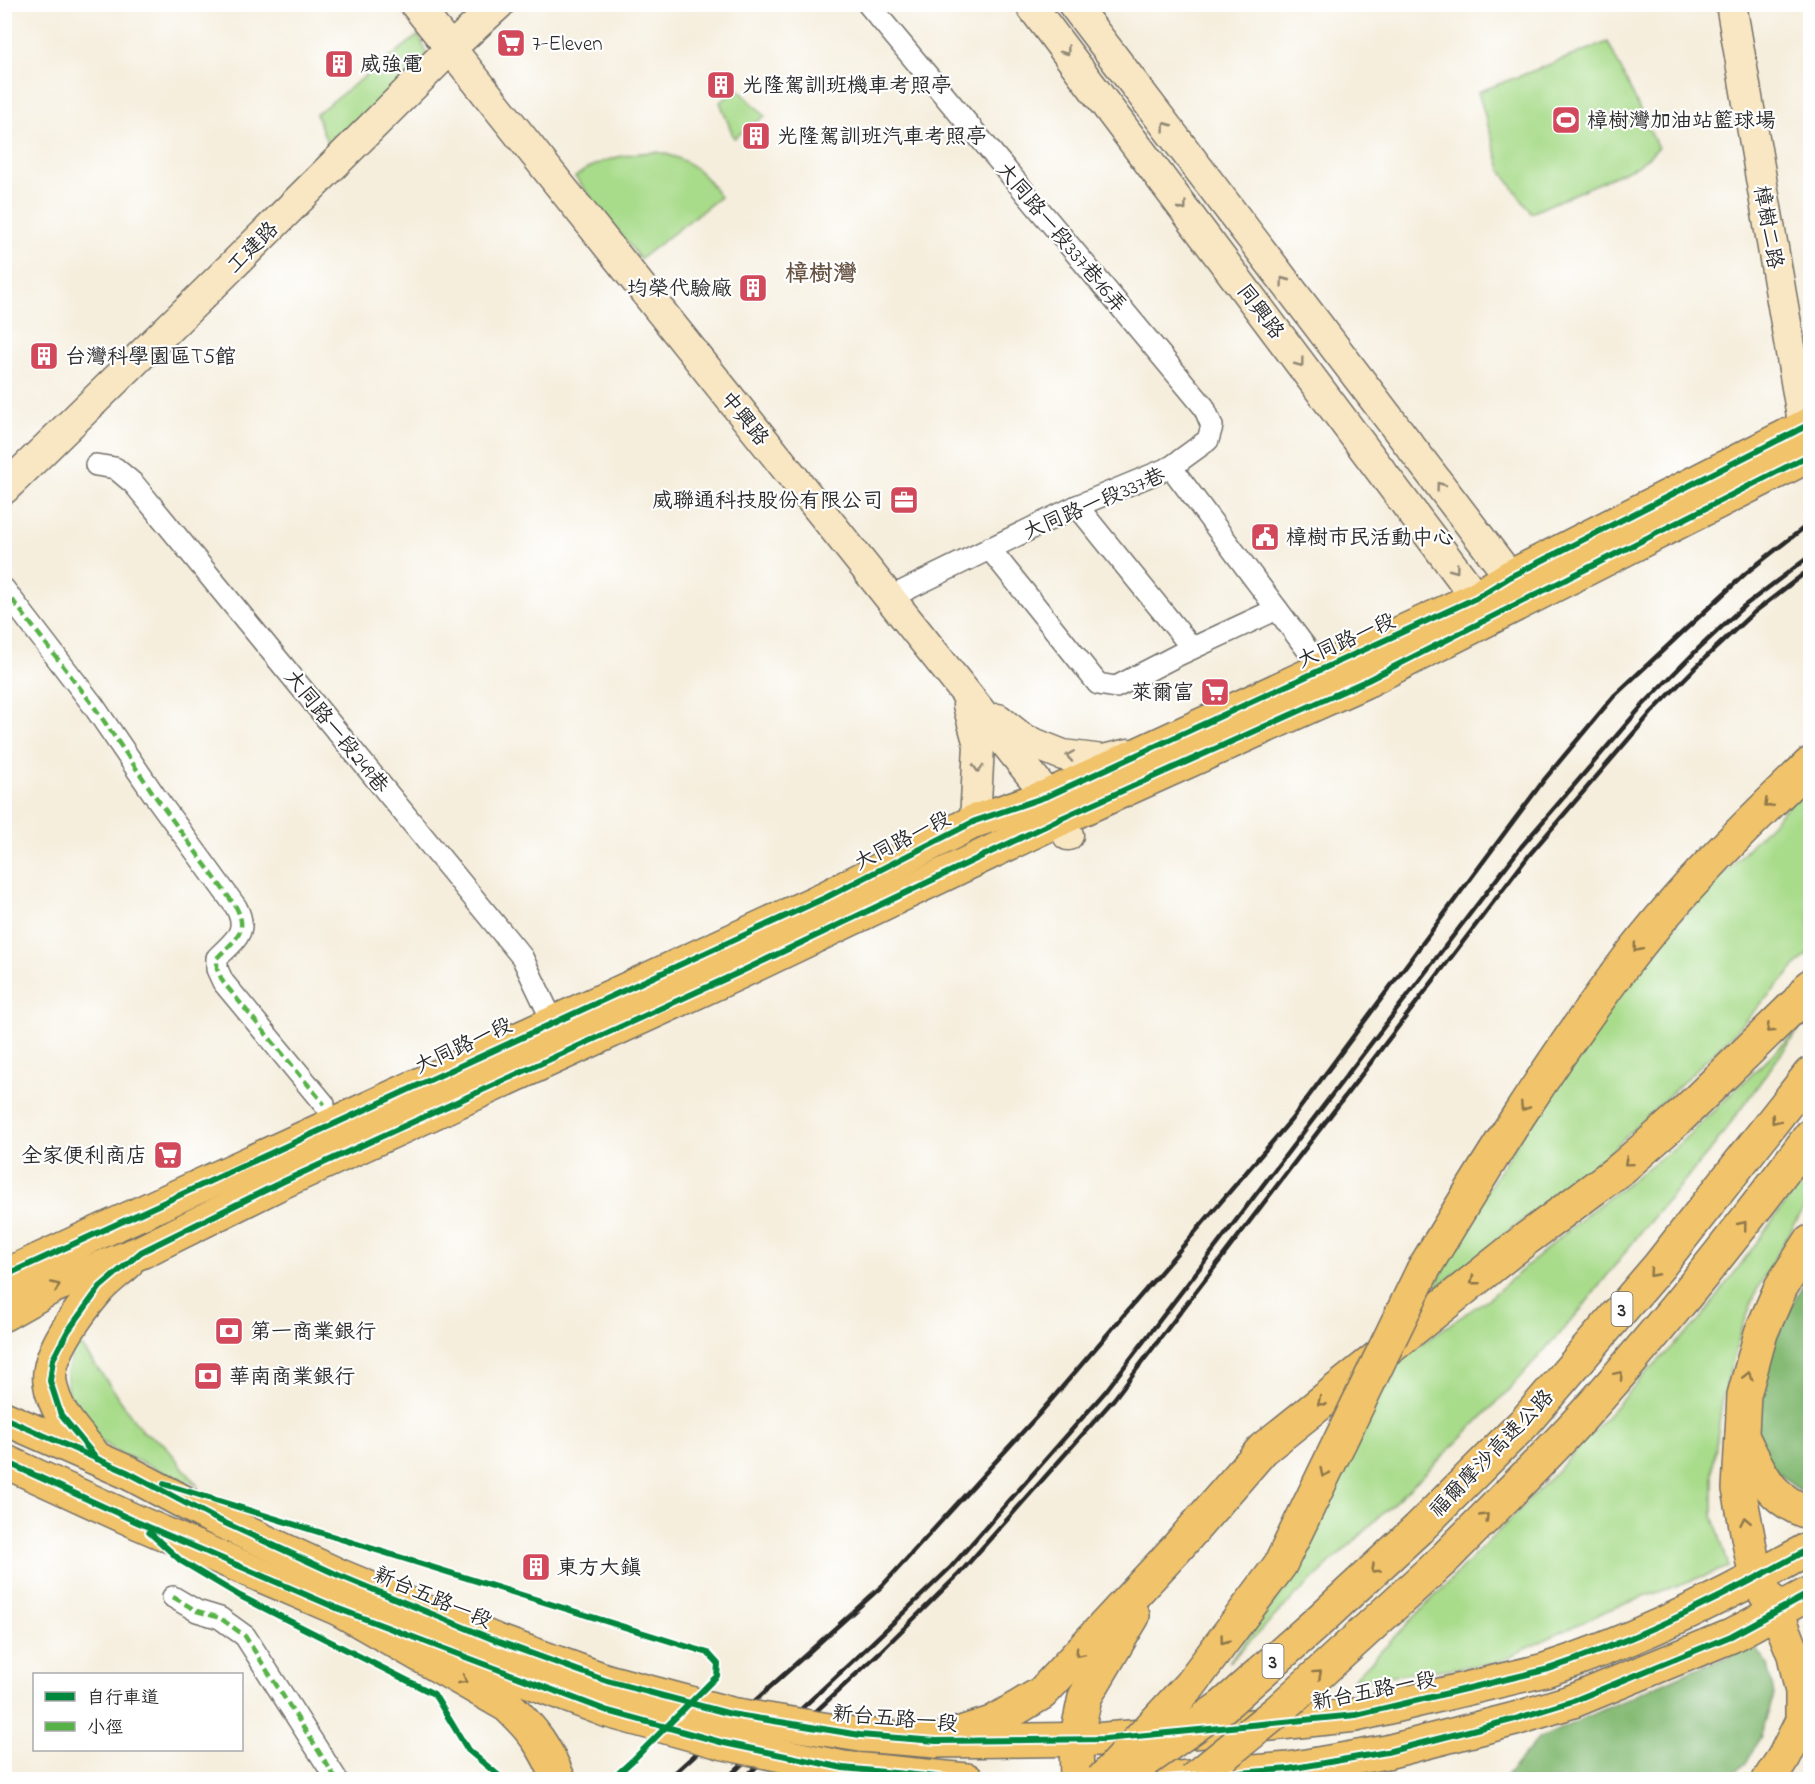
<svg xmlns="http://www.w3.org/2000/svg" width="1815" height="1784" viewBox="0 0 1815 1784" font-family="'Indie Flower','LXGW WenKai TC',sans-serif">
  <rect width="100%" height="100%" fill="#fff"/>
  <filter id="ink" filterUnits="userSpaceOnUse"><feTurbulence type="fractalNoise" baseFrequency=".0167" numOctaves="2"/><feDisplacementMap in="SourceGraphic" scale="12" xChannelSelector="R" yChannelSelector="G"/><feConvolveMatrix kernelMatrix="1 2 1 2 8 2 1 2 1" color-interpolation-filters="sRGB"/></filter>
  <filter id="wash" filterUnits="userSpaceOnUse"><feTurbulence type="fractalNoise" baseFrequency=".008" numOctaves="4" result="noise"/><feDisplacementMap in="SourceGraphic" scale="24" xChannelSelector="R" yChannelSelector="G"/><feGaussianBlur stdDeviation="1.35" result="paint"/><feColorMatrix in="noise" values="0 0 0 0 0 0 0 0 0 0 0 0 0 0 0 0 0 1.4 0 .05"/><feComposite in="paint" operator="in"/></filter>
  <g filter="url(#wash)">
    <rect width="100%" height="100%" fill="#f5eedd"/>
    <g fill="#a8db8a" stroke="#6a835a" stroke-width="1.5">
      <path d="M419 35 432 67 335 163 316 114Z"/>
      <path d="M1608 42 1658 148 1639 165 1531 213 1502 172 1478 92Z"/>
      <path d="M738 89 765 116 734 138 720 102Z"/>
      <path d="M657 152C687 158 703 170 720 197L640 259 575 177C598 159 628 153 657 152Z"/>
      <path d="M1810 782V951L1733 1034 1610 1152 1434 1290 1466 1224 1553 1085 1655 947Z"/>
      <path d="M1800 1028 1713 1147 1640 1233 1578 1313 1499 1400 1435 1464 1284 1607 1229 1662 1292 1579 1365 1428 1387 1367 1492 1296 1588 1213 1678 1145Z"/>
      <path d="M1810 1169V1200L1798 1218 1758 1287 1741 1331 1723 1396 1713 1467V1515L1729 1567 1608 1610 1496 1663 1353 1680 1560 1468 1647 1372 1701 1319Z"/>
      <path d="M76 1338 142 1431 164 1444 197 1485 123 1455 93 1436 67 1390V1372Z"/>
    </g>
    <g fill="#86bb76" stroke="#587350" stroke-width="1.5">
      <path d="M1810 1272V1494C1795 1490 1784 1479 1774 1467 1728 1412 1781 1324 1810 1272Z"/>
      <path d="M1755 1647 1768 1664 1774 1695 1760 1738 1746 1763 1727 1779 1503 1780 1538 1739 1692 1670Z"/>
    </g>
  </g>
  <g filter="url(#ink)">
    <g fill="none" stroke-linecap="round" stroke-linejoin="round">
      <g stroke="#726f69" stroke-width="24">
        <g id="street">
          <path d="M868 4 1204 407 1212 426 1208 440 1171 467"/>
          <path d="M96 465 115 468 134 484 522 957 553 1022"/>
          <path d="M1077 506 1192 648"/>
          <path d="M989 548 1098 684 1116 687 1178 655 1277 609"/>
          <path d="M4 589 93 705 155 796 236 907C250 933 233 941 217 958V969L223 982 324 1104"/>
          <path d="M889 598 1077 506 1171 467 1321 668"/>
          <path d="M173 1597 197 1611 220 1618 245 1636 337 1780"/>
        </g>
      </g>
      <g stroke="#726f69" stroke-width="33">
        <g id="secondary">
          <path d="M415 4 1048 796 1062 818 1068 835"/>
          <path d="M1030 4 1490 616"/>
          <path d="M1073 4 1510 577 1524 598"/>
          <path d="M1731 4 1804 428"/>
          <path d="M4 489 217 281 451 48 499 4"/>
          <path d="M968 705 979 745 975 821"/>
          <path d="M998 719 1023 739 1063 755 1103 760 1128 754"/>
        </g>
      </g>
      <g stroke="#726f69" stroke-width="36">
        <g id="primary">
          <path d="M4 1276 827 897 975 821 1048 796 1476 598 1510 577 1810 424"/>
          <path d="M4 1314 52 1287 141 1252 282 1182 738 973 1062 818 1368 680 1810 455"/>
          <path d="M4 1418 127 1472 212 1517 338 1575 497 1641 607 1681"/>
          <path d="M92 1453C74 1431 54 1411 50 1382 46 1354 81 1309 98 1289 106 1280 117 1272 126 1264"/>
          <path d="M4 1461 137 1522 339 1609 608 1711"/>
          <path d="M860 1735 936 1741 1105 1739 1204 1731 1356 1715 1545 1670C1638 1640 1726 1596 1810 1548"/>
          <path d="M843 1768 967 1780"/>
          <path d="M1153 1780 1289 1769 1387 1752 1515 1719 1573 1701 1731 1636 1810 1593"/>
        </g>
      </g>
      <g stroke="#726f69" stroke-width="36">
        <g id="highway">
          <path d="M1423 1270C1486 1165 1551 1061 1625 963 1680 890 1745 827 1810 764"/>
          <path d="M1742 1436C1761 1473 1768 1499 1810 1513"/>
          <path d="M1418 1529 1525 1422 1659 1266 1810 1074"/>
          <path d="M1444 1559C1496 1506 1550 1454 1599 1398 1673 1314 1743 1226 1810 1136"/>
          <path d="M339 1609 508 1706C534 1731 545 1746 559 1780"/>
          <path d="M936 1741 992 1723 1042 1693 1176 1549 1263 1449 1526 1239 1623 1167 1679 1118 1798 1002 1810 986"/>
          <path d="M1077 1780 1076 1740 1085 1697 1133 1616"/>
          <path d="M1769 1780 1784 1757 1802 1721V1692L1794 1655 1777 1612 1756 1579 1739 1489 1744 1395 1761 1333 1781 1287 1810 1242"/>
        </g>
      </g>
      <use href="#street" stroke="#fff" stroke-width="21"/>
      <use href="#secondary" stroke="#f9e7c3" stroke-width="30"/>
      <use href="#primary" stroke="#f1c36a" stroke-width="33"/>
      <use href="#highway" stroke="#f1c36a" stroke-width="33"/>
      <g stroke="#2b2b2b" stroke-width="4.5">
        <path d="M667 1780 882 1586 1040 1413 1291 1120 1544 780 1614 696 1746 573 1810 523"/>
        <path d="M725 1780 872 1643 951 1567 1105 1392 1521 847 1642 706 1698 649 1744 606 1810 556"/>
        <path d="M742 1780 880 1652 959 1574 1114 1399 1530 854 1651 713 1706 657 1752 614 1810 569"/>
      </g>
      <g stroke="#726f69" stroke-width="36" stroke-linecap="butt">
        <g id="primary-bridge">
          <path d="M607 1681 731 1714 860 1735"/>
          <path d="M608 1711 724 1743 843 1768"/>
        </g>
      </g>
      <g stroke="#726f69" stroke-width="36" stroke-linecap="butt">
        <g id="highway-bridge">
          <path d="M1125 1775 1223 1706 1322 1618 1418 1529"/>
          <path d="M1102 1780 1190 1685 1280 1565 1423 1270"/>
          <path d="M1193 1780 1278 1711 1444 1559"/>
        </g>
      </g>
      <use href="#primary-bridge" stroke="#f1c36a" stroke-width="33"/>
      <use href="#highway-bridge" stroke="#f1c36a" stroke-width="33"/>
      <g stroke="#56b246" stroke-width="4.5" stroke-dasharray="9 4.5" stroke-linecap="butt">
        <path d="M4 589 93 705 155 796 236 907C250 933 233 941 217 958V969L223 982 324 1104"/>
        <path d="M173 1597 197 1611 220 1618 245 1636 337 1780"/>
      </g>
      <g stroke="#fff" stroke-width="10">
        <g id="cycleway">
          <path d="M4 1276 827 897 975 821 1048 796 1476 598 1510 577 1810 424"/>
          <path d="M4 1418 127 1472 212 1517 338 1575 497 1641 607 1681 731 1714 860 1735 936 1741 1105 1739 1356 1715 1545 1670C1638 1640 1726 1596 1810 1548"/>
          <path d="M97 1459 61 1415 50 1381 53 1359 68 1331 100 1287 141 1252 282 1182 738 973 1062 818 1368 680 1810 455"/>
          <path d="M4 1461 137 1522 339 1609 608 1711 724 1743 843 1768 967 1780"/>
          <path d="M164 1484 708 1653 718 1664 717 1676 633 1760 611 1780"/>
          <path d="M149 1532 181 1561 240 1596 434 1694 468 1750 504 1780"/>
          <path d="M1153 1780 1289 1769 1387 1752 1515 1719 1573 1701 1731 1636 1810 1593"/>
        </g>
      </g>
      <use href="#cycleway" stroke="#00873e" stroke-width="6"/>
    </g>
    <defs><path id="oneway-chevron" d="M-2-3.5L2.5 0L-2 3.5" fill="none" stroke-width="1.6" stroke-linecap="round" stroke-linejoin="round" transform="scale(1.5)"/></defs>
    <g stroke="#928977">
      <use href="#oneway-chevron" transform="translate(1066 51) rotate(53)"/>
      <use href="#oneway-chevron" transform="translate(1166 126) rotate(-127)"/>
      <use href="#oneway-chevron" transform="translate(1183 207) rotate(53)"/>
      <use href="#oneway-chevron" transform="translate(1284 281) rotate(-127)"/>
      <use href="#oneway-chevron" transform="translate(1300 363) rotate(53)"/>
      <use href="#oneway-chevron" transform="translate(1440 486) rotate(-127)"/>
      <use href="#oneway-chevron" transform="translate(1455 569) rotate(53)"/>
      <use href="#oneway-chevron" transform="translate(1070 756) rotate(-171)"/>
      <use href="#oneway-chevron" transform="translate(978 768) rotate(93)"/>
    </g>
    <g stroke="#8e774a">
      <use href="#oneway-chevron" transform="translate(1768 804) rotate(136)"/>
      <use href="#oneway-chevron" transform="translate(1637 948) rotate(130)"/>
      <use href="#oneway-chevron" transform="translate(1770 1029) rotate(136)"/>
      <use href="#oneway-chevron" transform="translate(1524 1107) rotate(123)"/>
      <use href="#oneway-chevron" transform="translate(1775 1120) rotate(128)"/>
      <use href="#oneway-chevron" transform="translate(1628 1162) rotate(140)"/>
      <use href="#oneway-chevron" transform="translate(1743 1225) rotate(-51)"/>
      <use href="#oneway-chevron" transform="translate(1653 1273) rotate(131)"/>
      <use href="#oneway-chevron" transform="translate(1474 1281) rotate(142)"/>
      <use href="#oneway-chevron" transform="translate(56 1286) rotate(-24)"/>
      <use href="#oneway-chevron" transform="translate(1619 1375) rotate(-49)"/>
      <use href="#oneway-chevron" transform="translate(1748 1376) rotate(-77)"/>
      <use href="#oneway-chevron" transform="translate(1321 1402) rotate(141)"/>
      <use href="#oneway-chevron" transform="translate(1324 1473) rotate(116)"/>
      <use href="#oneway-chevron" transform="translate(1485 1517) rotate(-46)"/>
      <use href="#oneway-chevron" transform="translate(1745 1521) rotate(-101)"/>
      <use href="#oneway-chevron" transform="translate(1375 1569) rotate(137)"/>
      <use href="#oneway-chevron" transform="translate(1224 1640) rotate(127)"/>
      <use href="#oneway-chevron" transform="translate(1079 1653) rotate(133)"/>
      <use href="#oneway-chevron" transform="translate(1318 1674) rotate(-42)"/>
      <use href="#oneway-chevron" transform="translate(463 1680) rotate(30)"/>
    </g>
  </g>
  <defs>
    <g id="supermarket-square" transform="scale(1.5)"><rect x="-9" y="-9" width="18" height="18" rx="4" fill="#d1495b" stroke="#fff"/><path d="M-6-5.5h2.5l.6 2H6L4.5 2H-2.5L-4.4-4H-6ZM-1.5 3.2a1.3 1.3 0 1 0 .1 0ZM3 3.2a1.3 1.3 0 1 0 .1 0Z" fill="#fff"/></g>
    <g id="building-square" transform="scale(1.5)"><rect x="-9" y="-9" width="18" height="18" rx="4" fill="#d1495b" stroke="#fff"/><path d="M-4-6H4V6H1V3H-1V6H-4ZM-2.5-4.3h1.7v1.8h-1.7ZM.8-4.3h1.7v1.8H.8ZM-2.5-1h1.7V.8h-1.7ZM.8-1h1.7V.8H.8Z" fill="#fff"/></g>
    <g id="stadium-square" transform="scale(1.5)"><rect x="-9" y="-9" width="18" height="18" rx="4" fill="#d1495b" stroke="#fff"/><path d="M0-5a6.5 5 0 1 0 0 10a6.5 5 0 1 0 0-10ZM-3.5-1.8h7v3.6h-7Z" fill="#fff"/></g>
    <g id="office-square" transform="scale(1.5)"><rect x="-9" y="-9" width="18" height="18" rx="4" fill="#d1495b" stroke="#fff"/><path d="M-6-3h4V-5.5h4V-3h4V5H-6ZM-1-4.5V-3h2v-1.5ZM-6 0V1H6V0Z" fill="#fff"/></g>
    <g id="civic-square" transform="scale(1.5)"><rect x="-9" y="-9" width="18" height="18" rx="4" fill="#d1495b" stroke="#fff"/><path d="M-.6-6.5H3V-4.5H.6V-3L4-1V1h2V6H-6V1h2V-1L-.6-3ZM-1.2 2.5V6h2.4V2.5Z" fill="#fff"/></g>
    <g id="bank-square" transform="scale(1.5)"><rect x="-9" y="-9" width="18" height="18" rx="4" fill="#d1495b" stroke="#fff"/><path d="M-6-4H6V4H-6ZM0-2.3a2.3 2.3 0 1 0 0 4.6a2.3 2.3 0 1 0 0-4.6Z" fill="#fff"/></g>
  </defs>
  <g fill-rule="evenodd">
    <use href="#supermarket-square" x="511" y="43"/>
    <use href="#building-square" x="339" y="64"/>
    <use href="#building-square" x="721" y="85"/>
    <use href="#stadium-square" x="1566" y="120"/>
    <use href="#building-square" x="756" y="136"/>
    <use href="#building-square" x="753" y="288"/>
    <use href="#building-square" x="44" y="356"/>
    <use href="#office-square" x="904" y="500"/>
    <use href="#civic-square" x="1265" y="537"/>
    <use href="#supermarket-square" x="1215" y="692"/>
    <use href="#supermarket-square" x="168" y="1155"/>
    <use href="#bank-square" x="229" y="1331"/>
    <use href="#bank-square" x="208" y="1376"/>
    <use href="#building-square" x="536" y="1567"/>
  </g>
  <g text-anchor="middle" stroke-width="4.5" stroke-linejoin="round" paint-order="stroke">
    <g fill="#fff" stroke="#6b6b6b" stroke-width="1.5">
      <rect x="1611.5" y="1292" width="21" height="34" rx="4.5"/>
      <rect x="1262.5" y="1644" width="21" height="34" rx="4.5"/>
    </g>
    <g font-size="20" font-weight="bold" fill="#2b2b2b">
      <text x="1622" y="1316">3</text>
      <text x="1273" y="1668">3</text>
    </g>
    <g font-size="21" fill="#2b2b2b" stroke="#fff" text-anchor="start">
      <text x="532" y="50">7-Eleven</text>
      <text x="360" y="71">威強電</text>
      <text x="742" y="92">光隆駕訓班機車考照亭</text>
      <text x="1587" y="127">樟樹灣加油站籃球場</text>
      <text x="777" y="143">光隆駕訓班汽車考照亭</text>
      <text x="732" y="295" text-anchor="end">均榮代驗廠</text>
      <text x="65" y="363">台灣科學園區T5館</text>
      <text x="883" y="507" text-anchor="end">威聯通科技股份有限公司</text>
      <text x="1286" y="544">樟樹市民活動中心</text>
      <text x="1194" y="699" text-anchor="end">萊爾富</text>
      <text x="147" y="1162" text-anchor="end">全家便利商店</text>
      <text x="250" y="1338">第一商業銀行</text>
      <text x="229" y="1383">華南商業銀行</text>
      <text x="557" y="1574">東方大鎮</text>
    </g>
    <g font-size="21" fill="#2b2b2b" stroke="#fff">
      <text transform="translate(1769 227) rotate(80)" y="7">樟樹二路</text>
      <text transform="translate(1062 237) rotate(50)" y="7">大同路一段337巷16弄</text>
      <text transform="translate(252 247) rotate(-45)" y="7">工建路</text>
      <text transform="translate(1261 311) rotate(53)" y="7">同興路</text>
      <text transform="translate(745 418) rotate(51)" y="7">中興路</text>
      <text transform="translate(1094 503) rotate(-23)" y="7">大同路一段337巷</text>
      <text transform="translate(1346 640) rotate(-24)" y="7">大同路一段</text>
      <text transform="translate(337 731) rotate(51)" y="7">大同路一段249巷</text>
      <text transform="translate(902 840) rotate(-27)" y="7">大同路一段</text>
      <text transform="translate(463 1045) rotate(-25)" y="7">大同路一段</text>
      <text transform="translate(1491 1453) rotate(-46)" y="7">福爾摩沙高速公路</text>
      <text transform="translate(433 1597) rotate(23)" y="7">新台五路一段</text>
      <text transform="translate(1374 1690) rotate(-11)" y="7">新台五路一段</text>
      <text transform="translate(895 1718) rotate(5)" y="7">新台五路一段</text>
    </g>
    <g font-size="24" font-weight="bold" fill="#665240" stroke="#fff">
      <text x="821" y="281">樟樹灣</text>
    </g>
  </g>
  <rect width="1815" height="1784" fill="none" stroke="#fff" stroke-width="24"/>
  <rect x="33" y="1673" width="210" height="78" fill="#ffffff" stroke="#aaaaaa" stroke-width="1.5"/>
  <rect x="45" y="1692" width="30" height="9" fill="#00873e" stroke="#aaaaaa" stroke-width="1.5"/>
  <text x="87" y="1703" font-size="18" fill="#2b2b2b">自行車道</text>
  <rect x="45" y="1722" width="30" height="9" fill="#56b246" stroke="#aaaaaa" stroke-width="1.5"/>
  <text x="87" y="1733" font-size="18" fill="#2b2b2b">小徑</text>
</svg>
